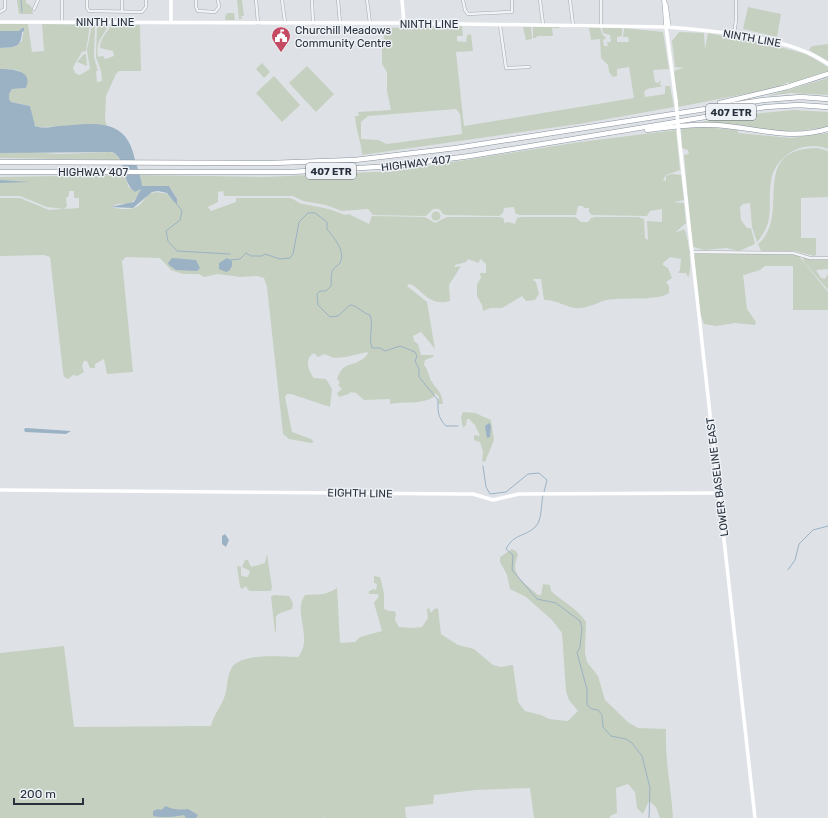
<svg xmlns="http://www.w3.org/2000/svg" width="828" height="818" viewBox="0 0 828 818" font-family="Rubik,sans-serif">
  <rect width="100%" height="100%" fill="#dee2e7"/>
  <g fill="#c5d0c0" fill-rule="evenodd">
    <path d="M17 0H26V3L31 6 33 14H19Z"/>
    <path d="M237 0H242L244 16H241L242 19H239Z"/>
    <path d="M748 7 781 14 777 37 743 29Z"/>
    <path d="M226 13V16L227 13H234L235 20H225Z"/>
    <path d="M0 24H28L32 52 44 51 42 24 90 25 86 51 82 52 73 67 75 73 80 75 90 69 87 50 92 25H95L94 57 98 71H96L97 82 102 81 101 71 96 57 97 25 108 26C102 39 96 39 98 57L103 56 105 59 114 56 113 51 100 48C100 37 107 34 111 25H140L141 71H119L116 74 106 96 105 120 107 126 37 127 33 123 30 106 11 102 9 99V94L12 89 26 88 27 85 25 75 17 70 0 69V48L15 47 22 41 24 28 19 31H0Z"/>
    <path d="M462 26 463 36H457V41L466 42 467 35 471 34 473 51 456 52 464 126 634 98 629 67 617 69V76L613 77 609 72 608 65 601 58 600 39 591 40 589 28 563 27H600L602 34 606 38 603 40 604 46H608L607 42H611L610 35 603 33 602 27 622 28V36L617 37V42H629L628 37H623L624 28 663 32 669 69 653 70 655 82 658 83 661 80 660 85 663 86 647 89 644 92 645 97 665 94V86H670L674 107 585 123 362 155C361 141 356 131 355 116H359L358 112 391 110 387 91V72L382 64V47L386 28ZM456 109 460 114 462 134 387 144 378 140 361 139V122L368 116Z"/>
    <path d="M523 27H531L532 39 526 40Z"/>
    <path d="M533 27H559L560 28H552L553 36H537L536 38H533Z"/>
    <path d="M679 32 704 33 705 49 708 33 773 45 806 54 828 67V72L789 84 788 82 776 88 678 107 674 72 676 70 684 68 675 67 672 41Z"/>
    <path d="M828 44V61L809 50 812 46Z"/>
    <path d="M84 54H86L87 66 77 62Z"/>
    <path d="M262 63 270 72 264 78 256 69Z"/>
    <path d="M307 66 334 94 316 112 289 83Z"/>
    <path d="M274 76 300 105 282 122 256 93Z"/>
    <path d="M828 78V95L791 93 767 96Z"/>
    <path d="M793 110 828 112V127L790 132 701 122 723 117Z"/>
    <path d="M702 127 738 130V133L791 138 828 133V149C804 139 775 155 771 181 767 206 776 220 757 242L752 227 750 203 743 204 740 207 741 220 747 228H751L755 244 739 251 726 248 705 250 693 247 692 243 684 155 689 154 688 150 682 148 681 129Z"/>
    <path d="M676 130 680 170 666 175 663 180 666 181V176L672 174 681 175 684 200 674 202 684 203 686 223 675 233 684 229C688 233 693 271 688 277L686 273H678L680 270 681 259 670 257 663 263V265L668 268 672 278 666 282 669 286V293C656 302 620 296 603 301 596 304 584 309 576 308 565 307 555 299 544 300L541 279H534L533 280 536 282 539 294 535 300 526 301 522 296 502 308H490L483 311 482 305 477 296V284L481 278 480 273H486V264L481 259 478 263 468 259 466 262 455 265V267L461 266 449 285 450 301C428 308 419 285 409 284L407 286 427 302 435 349 421 332 413 336 414 341 418 344 421 355H434L433 357 425 360 424 365C429 370 428 376 432 382 439 393 441 390 443 404H438L439 397 435 393 434 397C420 405 405 401 390 404V399L364 400 356 393 351 392 349 394 339 397 337 393 342 389 338 385 340 382 337 379C344 361 348 368 361 360 364 359 365 356 368 354L367 352 346 357 334 358 324 354 318 357 314 353C304 359 308 370 314 378L326 379 332 389 330 407 291 394H287L285 397 292 432 311 439 314 442 311 443 289 439 283 434 267 287 264 278 257 276 240 277 218 274 204 277 199 274H183L171 270 160 258 126 257 122 261 133 372 107 374 104 359 95 364V368H90L87 361H84L82 366 84 372 77 376 73 375 68 379 64 377 63 372 50 257 44 255 0 256V198H20L49 210 79 208V198H74V191H69V196L66 198 67 206 64 209 47 207 20 196H0V177L125 175 128 186 135 192 141 189C129 214 127 198 111 207 117 209 127 210 134 208 148 203 143 189 163 193 167 194 168 193 171 197H176L169 186H142L138 175 265 177 396 171 580 142ZM223 191 224 196H293L303 201 326 205 342 211 368 209 373 215 426 216 433 209C444 208 439 213 445 215L499 216 503 213 504 208 514 207 515 213 519 215H576L578 206H583L584 208H589V212L592 215 645 216H647L650 211 662 209V222L647 221 648 240 645 238 644 219 638 217H595L591 218 588 222H581L575 217H521L517 218 515 224 508 222 504 223V219L501 217H447L435 223 425 217 372 216 369 224 349 214 345 215C329 208 319 207 303 204 298 203 294 198 288 198H236V202L211 211 208 207 218 202V192Z"/>
    <path d="M818 148 828 151V197L801 198V238H816V255L814 256 795 251H761L758 244C793 215 746 148 818 148Z"/>
    <path d="M31 152 60 154 110 152 116 154 120 160 0 158V153Z"/>
    <circle cx="436" cy="216" r="4.5"/>
    <path d="M699 253H784L798 255 828 292V310H793V266H765L760 270 744 275 743 274 747 309 756 322 755 325 735 323 716 326 704 324 700 313 694 257 695 254Z"/>
    <path d="M805 257 816 260H828V269L816 270 821 278 825 279 828 274V290L804 262 803 259Z"/>
    <path d="M463 412 475 413 491 420 494 440 485 462 482 461 483 452 480 442 474 440V435L480 436 475 425 469 419H467L466 425 463 428 461 417Z"/>
    <path d="M512 549 516 551 518 555C509 576 524 582 538 595H541L543 584 550 585 551 591C563 602 577 608 586 622L585 653 587 662 598 676 605 700 629 723 638 728 666 729C665 760 671 788 673 818H660L656 807 649 801 643 814 637 808 635 792 628 784 616 788 617 813 610 816V818H534L530 788 476 790 434 795 433 804 405 807 406 818H325L324 816V818H0V653L64 646 74 727 211 726C213 716 220 708 224 698 228 689 226 679 231 669 240 652 281 657 298 657 314 637 292 612 305 595 317 594 326 596 337 588L340 643 355 642 360 637 382 631 374 603 379 596 377 594H370L368 592 373 589 376 590 377 584 374 583V576L380 577 384 593V609L389 611H394L396 613 395 620 399 627 412 628 422 627 428 618 427 609 429 608 431 613 434 609 438 608 441 634 458 645 474 649 493 665 501 667 513 665 518 702 525 711 541 715 549 719 568 721 578 711 569 700 566 691 562 633 552 620 526 597 510 589 507 575 500 562V557Z"/>
    <path d="M267 554 272 587 271 591H249L246 586 242 589 240 587 237 566 241 567V576L248 577 250 571 242 567 245 560H248L251 567 265 563Z"/>
    <path d="M275 595 289 596 293 603 292 609 280 613 276 616V633L275 632 271 596Z"/>
  </g>
  <g fill="#9bb2c5">
    <path d="M22 28H24V31L22 32C21 49 14 47 0 48V31H19Z"/>
    <path d="M0 69C11 69 34 70 26 88L12 89 9 94V99L11 102 30 106 35 126C43 129 51 127 59 126 95 123 127 117 135 160 137 166 142 182 142 186H169L177 199V203H175L167 193 158 191 152 192 133 208 110 207 134 202 141 189 135 192C121 182 127 158 112 152L0 153Z"/>
    <path d="M0 180 30 182 0 183Z"/>
    <path d="M172 258 196 260 200 268 197 271 176 270 169 265 168 263Z"/>
    <path d="M227 258 232 261V266L229 271 226 272 219 269V263Z"/>
    <path d="M489 423 491 426 490 437 487 438 485 426Z"/>
    <path d="M26 428 71 431 66 434 25 432 24 429Z"/>
    <path d="M225 534 229 540 226 547 222 544V536Z"/>
    <path d="M166 806C173 810 180 810 188 809L198 815 196 818H186L184 815C175 817 162 818 153 816V811L158 809 161 810Z"/>
  </g>
  <g fill="none" stroke-linecap="round" stroke-linejoin="round">
    <g stroke="#9bb2c5" stroke-width="1">
      <path d="M21 0 22 12"/>
      <path d="M176 203 182 211 180 220 166 231 168 241 177 251 230 254"/>
      <path d="M230 260 240 259 246 253 251 256H262L265 254 280 259 290 258 293 254 299 222 308 213H315L327 222V229C334 238 346 251 340 263 338 266 334 267 333 270 330 275 332 280 331 286L326 291H320L317 294 318 305 330 317 338 316 350 305C357 305 362 313 370 315 374 325 368 337 372 348H380L385 351 400 346 415 352 417 356 415 361 419 369V377L438 400C438 410 437 417 446 426H458"/>
      <path d="M483 466 486 487 490 494 506 492 528 474 539 473 547 480 544 492"/>
      <path d="M543 495C541 504 542 520 536 526 526 537 514 533 506 549L513 555 512 570 537 599 556 603 580 621 582 628 580 647 577 653 587 689V705L592 709 598 710 602 715 603 727 611 736 626 739 632 743 642 756 650 788 649 818"/>
      <path d="M788 570 795 560 799 544 813 530 828 526"/>
    </g>
    <g stroke="#a4a9b1" stroke-width="3.5">
      <g id="street">
        <path d="M87 0V8L89 11 142 12 146 7V0"/>
        <path d="M196 0V7L198 11 215 12 219 7 218 0"/>
        <path d="M256 0 258 23"/>
        <path d="M282 0 285 22"/>
        <path d="M312 0 313 23"/>
        <path d="M338 0 340 23"/>
        <path d="M367 0 370 23"/>
        <path d="M463 0 465 10 468 14 512 12V0"/>
        <path d="M540 0 543 24"/>
        <path d="M570 0 573 25"/>
        <path d="M601 0V25"/>
        <path d="M34 9 38 0"/>
        <path d="M122 11V0"/>
        <path d="M0 12 5 9V0"/>
        <path d="M62 22V0"/>
        <path d="M500 25 506 68 529 67"/>
        <path d="M734 34 736 20V0"/>
        <path d="M691 252 793 253 810 258H828"/>
      </g>
    </g>
    <g stroke="#9ea7b2" stroke-width="4.5">
      <g id="primary">
        <path d="M664 0 666 27"/>
        <path d="M664 1 666 5 669 27"/>
      </g>
    </g>
    <g stroke="#87919c" stroke-width="5.5">
      <g id="highway">
        <path d="M720 103 787 87 828 74"/>
        <path d="M647 130C669 127 692 124 715 125 754 127 789 141 828 129"/>
        <path d="M0 162 272 163 355 160 456 148 763 100 801 97 828 99"/>
        <path d="M0 172H291L394 166 470 156 766 107 799 105 828 107"/>
      </g>
    </g>
    <use href="#street" stroke="#f1f3f5" stroke-width="2.5"/>
    <g stroke="#fff" stroke-width="3.5">
      <path d="M171 0V22"/>
      <path d="M402 0 404 23"/>
      <path d="M0 22 400 23 666 27C714 31 789 36 828 64"/>
      <path d="M666 27 676 101"/>
      <path d="M679 136 755 818"/>
      <path d="M0 490 461 494H473L493 500 519 494 719 493"/>
    </g>
    <use href="#primary" stroke="#fff" stroke-width="3.5"/>
    <use href="#highway" stroke="#fff" stroke-width="4.5"/>
    <path stroke="#fff" stroke-width="3.5" d="M676 101 679 136"/>
  </g>
  <defs>
    <g id="civic-pin" transform="scale(1)"><path d="M0 17L-7.5 6A9.5 9.5 0 1 1 7.5 6Z" fill="#c54a64" stroke="#eef1f5"/><path d="M-.6-6.5H3V-4.5H.6V-3L4-1V1h2V6H-6V1h2V-1L-.6-3ZM-1.2 2.5V6h2.4V2.5Z" fill="#fff"/></g>
  </defs>
  <g fill-rule="evenodd">
    <use href="#civic-pin" x="281" y="36"/>
  </g>
  <g text-anchor="middle" stroke-width="3" stroke-linejoin="round" paint-order="stroke">
    <g fill="#eef1f5" stroke="#636b74" stroke-width="1">
      <rect x="706" y="104" width="50" height="16" rx="3"/>
      <rect x="306" y="163" width="50" height="16" rx="3"/>
    </g>
    <g font-size="10" font-weight="bold" fill="#28313d">
      <text x="731" y="116">407 ETR</text>
      <text x="331" y="175">407 ETR</text>
    </g>
    <g font-size="11" fill="#28313d" stroke="#eef1f5">
      <text x="105" y="26">NINTH LINE</text>
      <text x="429" y="28">NINTH LINE</text>
      <text transform="translate(752 38) rotate(10)" y="4">NINTH LINE</text>
      <text transform="translate(416 163) rotate(-7)" y="4">HIGHWAY 407</text>
      <text x="93" y="176">HIGHWAY 407</text>
      <text transform="translate(717 477) rotate(-97)" y="4">LOWER BASELINE EAST</text>
      <text transform="translate(360 493) rotate(1)" y="4">EIGHTH LINE</text>
    </g>
    <g font-size="11" fill="#28313d" stroke="#eef1f5" text-anchor="start">
      <text x="295" y="34">Churchill Meadows<tspan x="295" dy="13">Community Centre</tspan></text>
    </g>
  </g>
  <path d="M14 798v6h69v-6" fill="none" stroke="#28313d" stroke-width="2"/>
  <text x="20" y="798" font-size="12" fill="#28313d" stroke="#eef1f5" stroke-width="3" paint-order="stroke">200 m</text>
</svg>
